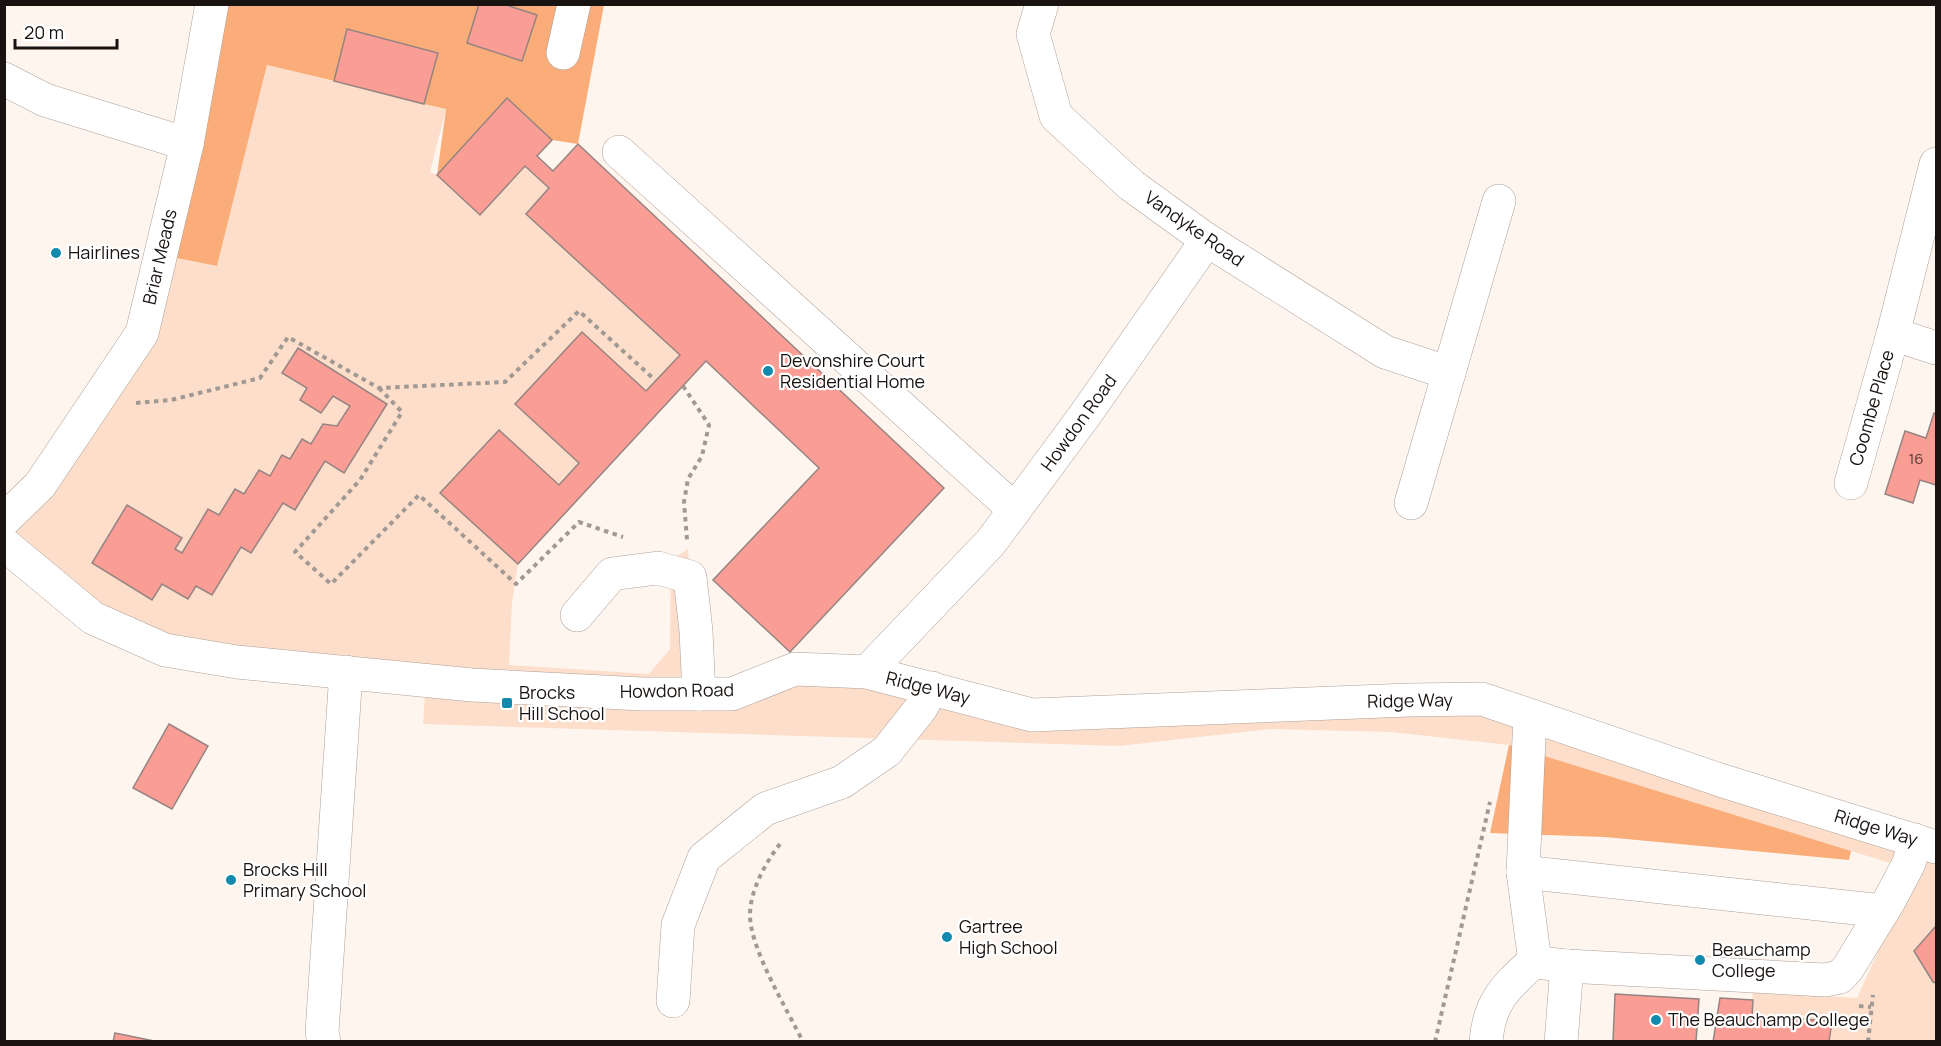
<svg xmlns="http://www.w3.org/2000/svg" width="1941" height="1046" viewBox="0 0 1941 1046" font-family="Manrope,sans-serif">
  <rect width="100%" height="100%" fill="#fff5ef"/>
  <path fill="#fcdeca" d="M267 65 446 109 430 172 437 175 480 215 525 166 549 188 526 214 680 355 646 391 582 332 515 404 579 463 559 485 499 430 440 493 518 564 512 602 509 665 649 674 670 649 671 560 688 549 699 693 795 669 1033 715 1482 699 1936 847V927L1914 951 1933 982 1936 983V1041H1829L1831 1021 1752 1016 1753 1000 1752 991 1857 998 1911 879 1906 868 1509 745 1391 732 1270 729 1119 746 423 724 426 680 165 650 5 544 93 406 160 255 217 266Z"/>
  <g fill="#faad79">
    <path d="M208 5H604L578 144 552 140 507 98 437 175 446 109 424 104 438 53 348 29 334 81 267 65 217 266 161 255Z"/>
    <path d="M1509 745 1851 851 1849 860 1605 837 1490 833Z"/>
  </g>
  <g fill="#fa9d94" stroke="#968482" stroke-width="1.5">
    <path d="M479 4H503L537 15 522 61 467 43Z"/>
    <path d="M347 29 438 53 424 104 334 81Z"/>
    <path d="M507 98 552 140 537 156 553 171 578 144 944 488 790 652 713 580 819 468 706 361 518 564 440 493 499 430 559 485 579 463 515 404 582 332 646 391 680 355 526 214 549 188 525 166 480 215 437 175Z"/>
    <path d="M298 348 387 404 344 473 325 461 295 510 283 503 251 553 241 547 212 595 196 586 188 599 162 584 152 600 92 563 127 505 182 538 175 549 182 553 208 509 219 515 235 489 244 494 259 470 270 476 282 455 290 459 302 439 311 444 323 424 337 426 350 406 333 396 321 413 300 400 307 388 282 373Z"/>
    <path d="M1934 413 1936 414V485L1920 480 1913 503 1885 494 1905 431 1926 438Z"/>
    <path d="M169 724 208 746 172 809 133 788Z"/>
    <path d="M1935 927H1936V983L1933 982 1914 951Z"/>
    <path d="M1615 994 1699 999 1696 1042H1613Z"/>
    <path d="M1720 998 1753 1000 1752 1016 1832 1021 1829 1042H1713Z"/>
    <path d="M115 1033 159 1042H113Z"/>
  </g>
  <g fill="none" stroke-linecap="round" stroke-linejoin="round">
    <g stroke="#afa097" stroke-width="34">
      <g id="minor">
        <path d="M1042 4 1033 34 1056 116 1131 185 1207 240 1385 352 1449 373"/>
        <path d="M563 53 574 4"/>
        <path d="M4 79 45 100 187 144"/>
        <path d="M619 152 1015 510"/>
        <path d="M1893 334 1936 348"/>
        <path d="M1851 483 1893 334 1936 164"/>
        <path d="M1411 503 1499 201"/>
        <path d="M4 520 40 485 142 333 187 144 212 4"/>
        <path d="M4 544 93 618 165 650 237 662 472 685 642 694H732L795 669 867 672 1032 715 1409 700 1482 699 1720 780 1936 847"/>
        <path d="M577 615 612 574 658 568 690 577 696 631 699 694"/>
        <path d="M867 672 991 542 1085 415 1207 240"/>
        <path d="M1530 716 1523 872 1535 962 1567 966 1825 980 1840 977 1848 968 1889 901 1909 863 1915 840"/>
        <path d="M1523 872 1883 911"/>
        <path d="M673 1001 678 925 704 858 765 809 842 782 887 751 921 708 932 688"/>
        <path d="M324 1042 322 1032 346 672"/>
        <path d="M1486 1042C1489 1001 1506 987 1534 961"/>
        <path d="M1561 1042 1567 966"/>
      </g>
    </g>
    <g stroke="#a19994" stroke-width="4" stroke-dasharray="4.5 4.5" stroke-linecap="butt">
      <path d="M683 386 709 425 702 456 688 479 684 502 687 540"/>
      <path d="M379 388 402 412 360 480 295 552 331 584 419 495 516 584 579 522 623 537"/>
      <path d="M136 403 171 400 260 378 288 337 379 388 505 382 579 311 655 380"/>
      <path d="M780 844C766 862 750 890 750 915 750 949 787 1009 803 1042"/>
      <path d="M1859 1006 1871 1007"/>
      <path d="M1435 1042 1490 802"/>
      <path d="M1868 1042 1873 995"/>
    </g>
    <use href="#minor" stroke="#fff" stroke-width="33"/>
  </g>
  <g fill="#118aad" stroke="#fff" stroke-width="2">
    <circle cx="56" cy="253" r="6"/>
    <circle cx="768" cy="371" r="6"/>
    <rect x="501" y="697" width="12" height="12" rx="3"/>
    <circle cx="231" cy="880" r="6"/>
    <circle cx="947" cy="937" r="6"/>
    <circle cx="1700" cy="960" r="6"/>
    <circle cx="1656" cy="1020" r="6"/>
  </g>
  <g text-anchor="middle" stroke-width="4.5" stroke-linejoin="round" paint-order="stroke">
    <g font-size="15" fill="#503631">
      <text x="1916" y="464">16</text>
    </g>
    <g font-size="18" fill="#181310" stroke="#fff">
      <text transform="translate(1194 229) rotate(35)" y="6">Vandyke Road</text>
      <text transform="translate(160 257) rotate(-77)" y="6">Briar Meads</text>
      <text transform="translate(1872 408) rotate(-74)" y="6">Coombe Place</text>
      <text transform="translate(1079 423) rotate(-54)" y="6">Howdon Road</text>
      <text transform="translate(928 688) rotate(14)" y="6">Ridge Way</text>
      <text transform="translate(677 691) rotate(-1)" y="6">Howdon Road</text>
      <text transform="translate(1410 701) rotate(-1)" y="6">Ridge Way</text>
      <text transform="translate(1876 828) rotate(17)" y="6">Ridge Way</text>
    </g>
    <g font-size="18" fill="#181310" stroke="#fff" text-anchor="start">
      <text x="68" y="259">Hairlines</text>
      <text x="780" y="367">Devonshire Court<tspan x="780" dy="21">Residential Home</tspan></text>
      <text x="519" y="699">Brocks<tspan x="519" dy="21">Hill School</tspan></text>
      <text x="243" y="876">Brocks Hill<tspan x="243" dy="21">Primary School</tspan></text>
      <text x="959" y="933">Gartree<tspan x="959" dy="21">High School</tspan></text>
      <text x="1712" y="956">Beauchamp<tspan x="1712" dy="21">College</tspan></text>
      <text x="1668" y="1026">The Beauchamp College</text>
    </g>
  </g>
  <rect width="1941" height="1046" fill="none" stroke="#181310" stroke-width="12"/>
  <path d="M15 39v9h102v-9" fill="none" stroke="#181310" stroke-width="3"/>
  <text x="24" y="39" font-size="18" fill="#181310" stroke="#ffffff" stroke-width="4.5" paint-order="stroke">20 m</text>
</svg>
